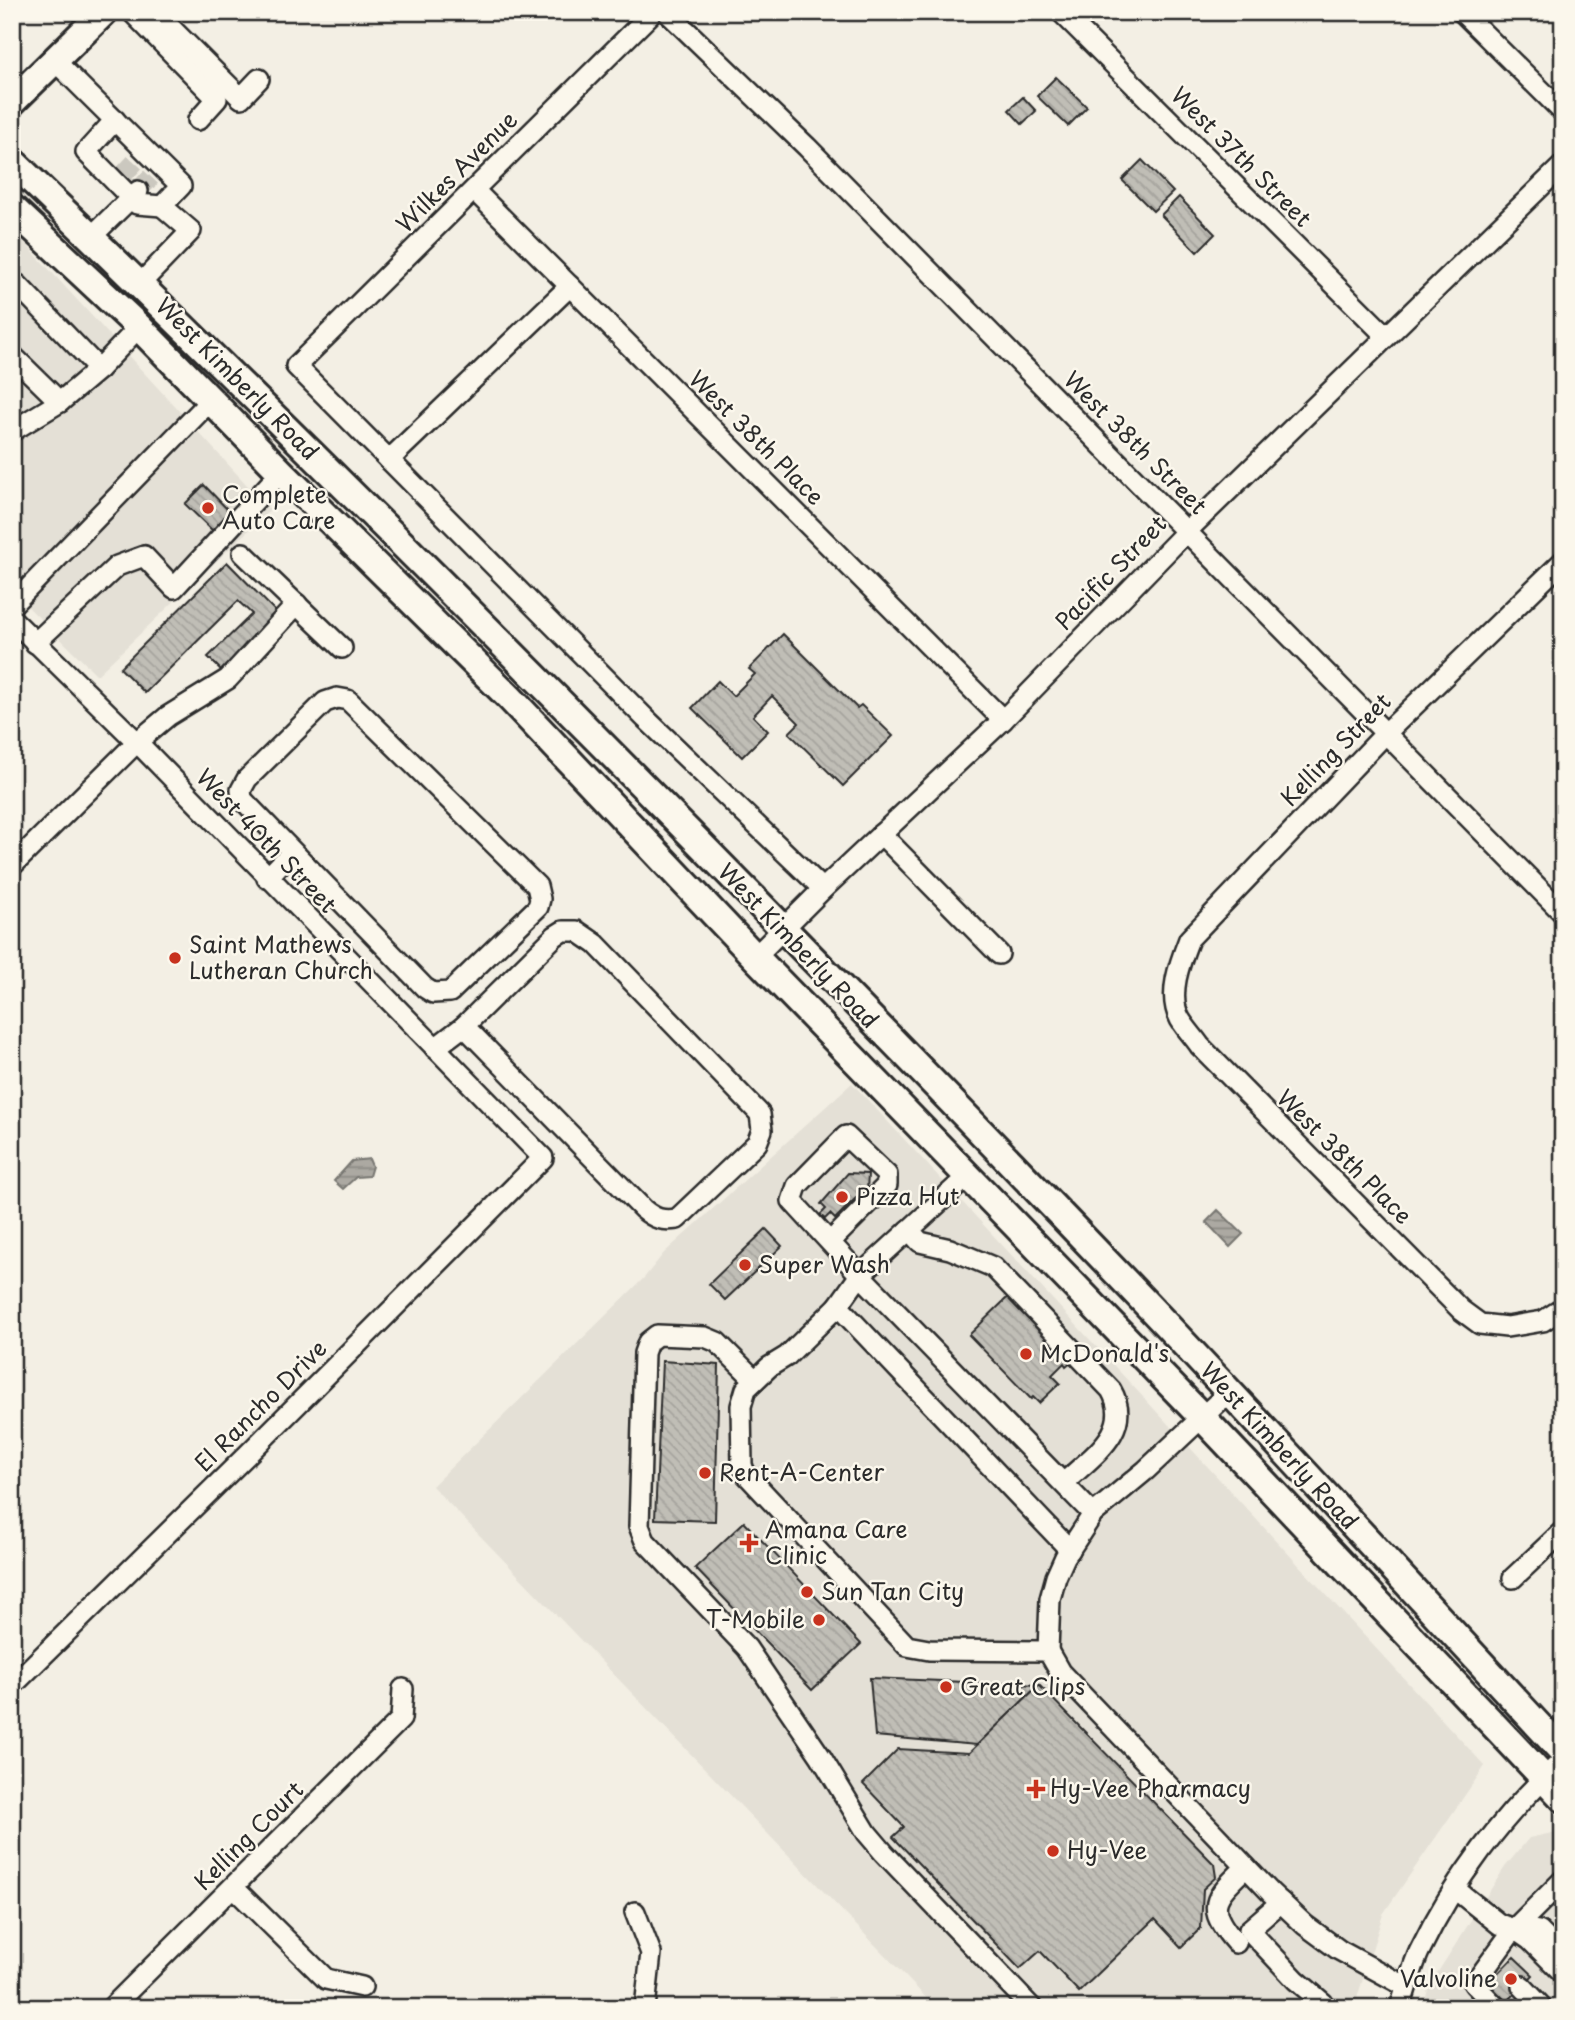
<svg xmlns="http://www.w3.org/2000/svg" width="1575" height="2020" viewBox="0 0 1575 2020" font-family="'Playpen Sans',sans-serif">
  <defs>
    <pattern id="water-rules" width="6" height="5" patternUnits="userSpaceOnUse" patternTransform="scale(1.75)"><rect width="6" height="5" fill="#aca9a2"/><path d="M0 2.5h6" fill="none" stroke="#8c8a84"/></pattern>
    <pattern id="building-back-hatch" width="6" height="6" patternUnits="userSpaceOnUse" patternTransform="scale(1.75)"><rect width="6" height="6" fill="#c0beb6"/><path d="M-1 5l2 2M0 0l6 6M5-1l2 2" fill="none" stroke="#a5a39d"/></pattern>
  </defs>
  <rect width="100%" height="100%" fill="#f3efe4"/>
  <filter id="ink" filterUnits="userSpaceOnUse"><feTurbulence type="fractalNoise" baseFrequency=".0143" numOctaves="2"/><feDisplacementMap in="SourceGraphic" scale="14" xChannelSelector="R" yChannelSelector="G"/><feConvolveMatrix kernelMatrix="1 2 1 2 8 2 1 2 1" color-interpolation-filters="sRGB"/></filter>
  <g filter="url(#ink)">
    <g fill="#e4e0d6">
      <path d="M12 229 270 510 97 675 12 591Z"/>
      <path d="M852 1083 1485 1766 1383 1914 1354 2008H936L432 1486 644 1278 664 1253Z"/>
      <path d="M1561 1831 1563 1833V2008H1423L1429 1986 1505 1867 1529 1838Z"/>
    </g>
    <g fill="url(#water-rules)" stroke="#787772" stroke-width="2">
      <path d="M369 1159 372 1166 369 1176 356 1177 343 1189 334 1181 352 1161Z"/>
      <path d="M1218 1210 1243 1234 1230 1247 1206 1222Z"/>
    </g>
    <g fill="url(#building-back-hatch)" stroke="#2b2b2b" stroke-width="2">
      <path d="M1056 77 1087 107 1068 126 1037 96Z"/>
      <path d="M1023 97 1036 111 1022 124 1009 110Z"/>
      <path d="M1142 160 1173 192 1153 211 1122 180Z"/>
      <path d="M1179 197 1215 234 1197 252 1161 215Z"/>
      <path d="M204 485 231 513 213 531 185 504Z"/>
      <path d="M227 562 279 615 222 671 208 657 252 614 238 601 145 693 120 668Z"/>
      <path d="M783 634 857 708 861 705 893 736 843 786 789 733 799 723 772 696 753 716 768 731 742 757 692 708 718 681 733 696 755 674 749 669Z"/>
      <path d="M848 1173 868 1174 867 1191 860 1198 858 1196 835 1219 830 1214 825 1219 820 1215 826 1209 821 1204Z"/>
      <path d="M766 1229 782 1246 725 1300 709 1284Z"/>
      <path d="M1008 1297 1021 1311 1024 1308 1072 1361 1066 1366 1064 1363 1052 1375 1060 1383 1039 1403 1033 1397 1031 1399 969 1335Z"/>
      <path d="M662 1361 719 1365 715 1521 655 1519Z"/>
      <path d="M744 1522 861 1644 812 1690 695 1568Z"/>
      <path d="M870 1678 1039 1685 977 1745 875 1736Z"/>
      <path d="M1039 1685 1214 1864 1216 1877 1203 1889 1201 1928 1181 1947 1155 1919 1079 1992 1040 1951 1020 1969 893 1837 904 1827 863 1784 898 1749 969 1753Z"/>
      <path d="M1514 1957 1533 1975 1507 2002 1488 1984Z"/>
    </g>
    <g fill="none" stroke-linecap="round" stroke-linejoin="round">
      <g stroke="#cbc8bf" stroke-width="19" stroke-dasharray="19 10" stroke-linecap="butt">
        <path d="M122 176 136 161"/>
        <path d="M138 191 151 177"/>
        <path d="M1504 1968 1522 1986"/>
      </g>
      <g stroke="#2b2b2b" stroke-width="24">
        <g id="minor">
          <path d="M132 12 217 99 198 120"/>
          <path d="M155 12 241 98 259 79"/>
          <path d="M653 12 296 366 646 719 823 889"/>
          <path d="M667 12 807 147 1563 913"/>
          <path d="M1061 12 1386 336"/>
          <path d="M1462 12 1563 112"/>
          <path d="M55 61 181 186 162 206 191 231 140 284"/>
          <path d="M115 120 86 152 137 204 162 206"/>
          <path d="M474 190 1003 720"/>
          <path d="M91 237 138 191"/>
          <path d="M12 283 18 285 99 369"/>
          <path d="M12 355 60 402"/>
          <path d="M12 431 60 402 99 369 139 327"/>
          <path d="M389 460 570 286"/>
          <path d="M243 553 342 648"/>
          <path d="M1563 561 1387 732 1189 939C1180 962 1167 995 1180 1019 1186 1029 1194 1037 1200 1046L1461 1310 1480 1324 1507 1327 1543 1321 1563 1308"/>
          <path d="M12 605 211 400"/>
          <path d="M12 619 137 742 543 1158 247 1455 12 1686"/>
          <path d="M35 643 117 566 144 556 174 588 281 472"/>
          <path d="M337 698 348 700 537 886 540 899 538 907 450 992 433 993 425 988 242 799 241 790 247 779 325 702Z"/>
          <path d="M881 834 999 954"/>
          <path d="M12 866 137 742 168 716 228 679 297 604"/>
          <path d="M267 878 292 852"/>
          <path d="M563 931H577L596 944 760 1114 762 1130 757 1143 677 1219C662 1221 655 1219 643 1209L464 1026 555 936Z"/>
          <path d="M755 957 823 889 1003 720 1187 531 1563 165"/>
          <path d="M435 1048 464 1026"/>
          <path d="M968 1176 860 1275 838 1306 787 1356 769 1367 746 1389 741 1406 742 1465 745 1473 907 1646 929 1650 1048 1651 1060 1672 1270 1892 1305 1925 1339 1950 1405 1986"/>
          <path d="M909 1230 920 1242 950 1249 993 1267 1111 1390C1135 1431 1090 1457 1064 1483"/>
          <path d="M830 1242 887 1185V1175L846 1136 797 1186 792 1201 860 1275 1093 1514"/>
          <path d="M838 1306 1070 1550"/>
          <path d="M755 1380 717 1342 705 1337 657 1335 648 1342 644 1353 639 1526 645 1541 747 1648 821 1757 867 1833 884 1853 1032 2008"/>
          <path d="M1513 1578 1563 1531"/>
          <path d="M1048 1651 1050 1599 1056 1577 1065 1557 1093 1514 1146 1470 1229 1392"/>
          <path d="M233 1887 326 1979 362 1987"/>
          <path d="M1455 1889 1499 1924 1514 1929 1563 1880"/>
          <path d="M1281 1902 1249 1930 1296 1980 1323 2003"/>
          <path d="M635 1912 651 1953 645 2008"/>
          <path d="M1514 1929 1530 1940 1563 1973"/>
          <path d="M1533 1930 1539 1931 1552 1944 1563 1949"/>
          <path d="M1236 1943C1203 1906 1215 1897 1246 1867"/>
          <path d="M1522 1986 1540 2005 1537 2008"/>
          <path d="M111 2008 401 1719 403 1689"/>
          <path d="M1400 2008C1406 1989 1411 1970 1419 1952 1453 1881 1504 1813 1563 1760"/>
          <path d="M1497 2008 1474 1984 1514 1929"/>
        </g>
      </g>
      <g stroke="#2b2b2b" stroke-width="32">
        <g id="major">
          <path d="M12 102 104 12"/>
          <path d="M12 161C395 531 769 910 1137 1294 1281 1445 1421 1599 1563 1752"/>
          <path d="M12 208 139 327 281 472 509 697 755 957 1202 1417 1563 1798"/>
        </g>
      </g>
      <use href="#minor" stroke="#fbf7ec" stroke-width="19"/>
      <use href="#major" stroke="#fbf7ec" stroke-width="26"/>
    </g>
  </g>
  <g fill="#c8321e" stroke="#fbf7ec" stroke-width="2.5">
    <circle cx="208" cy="508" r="7"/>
    <circle cx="175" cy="958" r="7"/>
    <circle cx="842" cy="1197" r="7"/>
    <circle cx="745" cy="1265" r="7"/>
    <circle cx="1026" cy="1354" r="7"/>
    <circle cx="705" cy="1473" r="7"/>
    <path d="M745.5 1532.5h7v7h7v7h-7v7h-7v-7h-7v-7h7z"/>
    <circle cx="807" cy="1592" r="7"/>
    <circle cx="819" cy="1620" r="7"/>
    <circle cx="946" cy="1687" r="7"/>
    <path d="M1032.5 1778.5h7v7h7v7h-7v7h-7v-7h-7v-7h7z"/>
    <circle cx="1053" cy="1851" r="7"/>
    <circle cx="1511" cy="1979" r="7"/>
  </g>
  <g text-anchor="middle" stroke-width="5" stroke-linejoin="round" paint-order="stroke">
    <g font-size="23" fill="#2b2b2b" stroke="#fbf7ec">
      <text transform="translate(1241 157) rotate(45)" y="8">West 37th Street</text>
      <text transform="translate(457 172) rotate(-45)" y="8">Wilkes Avenue</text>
      <text transform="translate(237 379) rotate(45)" y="8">West Kimberly Road</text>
      <text transform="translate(756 438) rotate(45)" y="8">West 38th Place</text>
      <text transform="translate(1135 443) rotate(45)" y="8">West 38th Street</text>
      <text transform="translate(1111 573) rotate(-46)" y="8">Pacific Street</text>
      <text transform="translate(1336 750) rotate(-46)" y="8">Kelling Street</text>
      <text transform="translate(266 841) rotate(46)" y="8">West 40th Street</text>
      <text transform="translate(798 946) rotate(46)" y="8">West Kimberly Road</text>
      <text transform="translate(1344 1157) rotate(45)" y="8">West 38th Place</text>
      <text transform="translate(261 1406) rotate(-45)" y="8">El Rancho Drive</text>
      <text transform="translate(1279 1446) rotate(47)" y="8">West Kimberly Road</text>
      <text transform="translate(249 1836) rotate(-45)" y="8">Kelling Court</text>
    </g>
    <g font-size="23" fill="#2b2b2b" stroke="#fbf7ec" text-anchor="start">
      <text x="222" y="503">Complete<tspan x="222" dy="26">Auto Care</tspan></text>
      <text x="189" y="953">Saint Mathews<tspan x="189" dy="26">Lutheran Church</tspan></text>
      <text x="856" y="1205">Pizza Hut</text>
      <text x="759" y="1273">Super Wash</text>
      <text x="1040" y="1362">McDonald's</text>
      <text x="719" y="1481">Rent-A-Center</text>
      <text x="765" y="1538">Amana Care<tspan x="765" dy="26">Clinic</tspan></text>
      <text x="821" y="1600">Sun Tan City</text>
      <text x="805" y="1628" text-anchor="end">T-Mobile</text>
      <text x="960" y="1695">Great Clips</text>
      <text x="1050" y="1797">Hy-Vee Pharmacy</text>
      <text x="1067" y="1859">Hy-Vee</text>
      <text x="1497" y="1987" text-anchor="end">Valvoline</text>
    </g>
  </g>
  <rect width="1575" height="2020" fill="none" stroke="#fbf7ec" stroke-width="42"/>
  <rect x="21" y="21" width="1533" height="1978" fill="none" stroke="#2b2b2b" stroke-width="2.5" filter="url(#ink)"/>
</svg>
